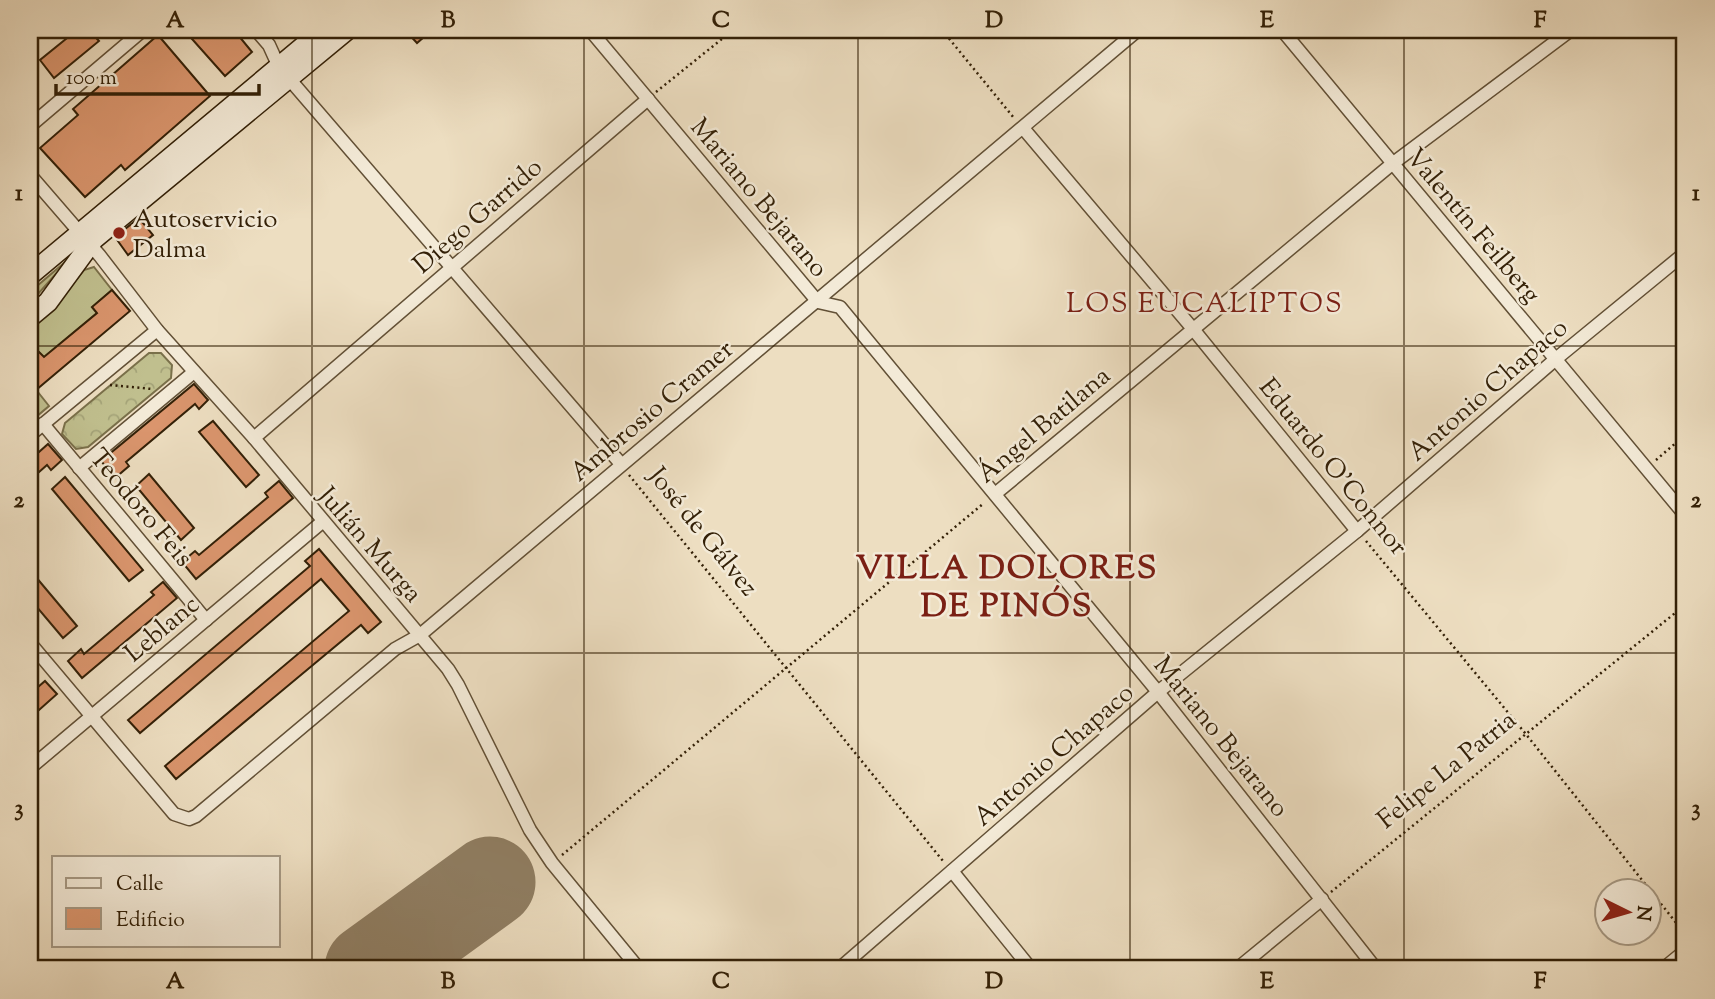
<svg xmlns="http://www.w3.org/2000/svg" width="1715" height="999" viewBox="0 0 1715 999" font-family="'Sorts Mill Goudy',serif">
  <defs>
    <pattern id="park-crowns" width="20" height="18" patternUnits="userSpaceOnUse" patternTransform="scale(1.75)"><rect width="20" height="18" fill="#c0bf8e"/><path d="M2 6a3 3 0 1 1 6 0M12 15a3 3 0 1 1 6 0" fill="none" stroke="#a5a479"/></pattern>
  </defs>
  <rect width="100%" height="100%" fill="#eddec1"/>
  <filter id="stains"><feTurbulence type="fractalNoise" baseFrequency=".00286" numOctaves="4"/><feColorMatrix values="0 0 0 0 .2 0 0 0 0 .09 0 0 0 0 .02 0 0 0 .5 -.17"/></filter>
  <radialGradient id="worn" r=".72"><stop offset=".6" stop-color="#630" stop-opacity="0"/><stop offset="1" stop-color="#630" stop-opacity=".3"/></radialGradient>
  <g fill="#c0bf8e" stroke="#7a704a" stroke-width="2">
    <path d="M71 257 30 303V292Z"/>
    <path d="M94 267 112 290 92 307 97 313 44 357 39 352 30 359V328L51 310 84 270Z"/>
    <path d="M30 382 49 406 30 422Z"/>
  </g>
  <path fill="url(#park-crowns)" stroke="#7a704a" stroke-width="2" d="M149 353H161L172 365 171 378 88 447 76 449 62 434 65 423Z"/>
  <g fill="none" stroke-linecap="round" stroke-linejoin="round">
    <path stroke="#907f64" stroke-width="91" d="M370 969 490 882"/>
  </g>
  <g fill="#da956d" stroke="#332007" stroke-width="2">
    <path d="M77 30H89L99 41 54 78 40 60Z"/>
    <path d="M184 30H234L252 52 225 76Z"/>
    <path d="M405 30H432L417 43Z"/>
    <path d="M158 35 210 96 125 170 121 165 85 197 40 148 78 115 73 109Z"/>
    <path d="M139 218 153 235 128 255 115 237Z"/>
    <path d="M112 290 130 311 36 390 30 382V359L39 352 44 357 97 313 92 307Z"/>
    <path d="M194 384 208 400 199 409 195 404 126 462 129 466 115 478 101 461Z"/>
    <path d="M213 421 259 475 246 487 199 432Z"/>
    <path d="M48 444 62 460 51 470 47 465 30 480V460Z"/>
    <path d="M149 474 194 528 181 540 136 486Z"/>
    <path d="M65 477 143 570 129 581 52 489Z"/>
    <path d="M279 481 293 498 196 579 182 562 195 551 199 555 268 497 265 493Z"/>
    <path d="M319 549 381 622 368 633 361 625 176 779 165 766 349 611 321 579 140 733 128 720 310 566 305 561Z"/>
    <path d="M30 570 77 626 63 638 30 599Z"/>
    <path d="M163 582 177 598 82 678 68 661 81 649 84 654 154 595 151 592Z"/>
    <path d="M45 681 57 694 30 718V694Z"/>
  </g>
  <g fill="none" stroke-linecap="round" stroke-linejoin="round">
    <g stroke="#625036" stroke-width="15">
      <g id="street">
        <path d="M256 30 269 45 279 67 621 464"/>
        <path d="M590 30 818 302 840 307 1158 692 1376 969"/>
        <path d="M1282 30 1685 515"/>
        <path d="M30 126 143 30"/>
        <path d="M1023 128 1193 329 1357 531"/>
        <path d="M30 175 100 256 157 330 254 438 448 669 458 685 530 830 552 863 639 969"/>
        <path d="M43 424 206 620"/>
        <path d="M30 435 157 330"/>
        <path d="M254 438 648 99"/>
        <path d="M79 468 194 372"/>
        <path d="M995 494 1392 164 1571 30"/>
        <path d="M30 643 174 814 189 819 196 816 395 649 420 635C658 432 900 233 1138 30"/>
        <path d="M30 768 321 523"/>
        <path d="M952 871 1031 969"/>
        <path d="M839 969 1158 692 1357 531 1557 358 1685 253"/>
        <path d="M1237 969 1322 899"/>
        <path d="M1663 969 1685 951"/>
      </g>
    </g>
    <g stroke="#332007" stroke-width="22">
      <g id="secondary">
        <path d="M30 275 323 30"/>
        <path d="M30 317 48 302 94 239 347 30"/>
      </g>
    </g>
    <g stroke="#332007" stroke-width="2.5" stroke-dasharray="2 3.5" stroke-linecap="butt">
      <path d="M942 30 1014 118"/>
      <path d="M656 92 733 30"/>
      <path d="M110 385 152 389"/>
      <path d="M1656 460 1685 435"/>
      <path d="M629 475 943 861"/>
      <path d="M1366 541 1525 733 1685 934"/>
      <path d="M562 855 984 503"/>
      <path d="M1331 892 1685 605"/>
    </g>
    <use href="#street" stroke="#f3ead7" stroke-width="12"/>
    <use href="#secondary" stroke="#f3ead7" stroke-width="19"/>
  </g>
  <path fill="none" stroke="#332007" stroke-width="2" stroke-opacity="0.55" d="M312 30V969M584 30V969M858 30V969M1130 30V969M1404 30V969M30 346H1685M30 653H1685"/>
  <circle fill="#8f2418" stroke="#f3ead7" stroke-width="2.5" cx="119" cy="233" r="7"/>
  <g text-anchor="middle" stroke-width="5" stroke-linejoin="round" paint-order="stroke">
    <g font-size="26" fill="#332007" stroke="#f3ead7">
      <text transform="translate(760 197) rotate(50)" y="9">Mariano Bejarano</text>
      <text transform="translate(477 215) rotate(-41)" y="9">Diego Garrido</text>
      <text transform="translate(1474 225) rotate(50)" y="9">Valentín Feilberg</text>
      <text transform="translate(1487 389) rotate(-41)" y="9">Antonio Chapaco</text>
      <text transform="translate(651 410) rotate(-40)" y="9">Ambrosio Cramer</text>
      <text transform="translate(1043 424) rotate(-40)" y="9">Ángel Batilana</text>
      <text transform="translate(1334 466) rotate(51)" y="9">Eduardo O'Connor</text>
      <text transform="translate(142 507) rotate(50)" y="9">Teodoro Feis</text>
      <text transform="translate(704 531) rotate(51)" y="9">José de Gálvez</text>
      <text transform="translate(371 544) rotate(49)" y="9">Julián Murga</text>
      <text transform="translate(161 628) rotate(-40)" y="9">Leblanc</text>
      <text transform="translate(1222 736) rotate(51)" y="9">Mariano Bejarano</text>
      <text transform="translate(1053 754) rotate(-41)" y="9">Antonio Chapaco</text>
      <text transform="translate(1446 769) rotate(-39)" y="9">Felipe La Patria</text>
    </g>
    <g font-size="26" fill="#332007" stroke="#f3ead7" text-anchor="start">
      <text x="133" y="227">Autoservicio<tspan x="133" dy="30">Dalma</tspan></text>
    </g>
    <g font-size="28" letter-spacing="2" fill="#7a1f14" stroke="#f3ead7">
      <text x="1205" y="312">LOS EUCALIPTOS</text>
    </g>
    <g font-size="33" font-weight="bold" letter-spacing="2" fill="#7a1f14" stroke="#f3ead7">
      <text x="1007" y="578">VILLA DOLORES<tspan x="1007" dy="38">DE PINÓS</tspan></text>
    </g>
  </g>
  <rect width="1715" height="999" fill="none" stroke="#eddec1" stroke-width="77"/>
  <rect x="52" y="856" width="228" height="91" fill="#f3ead7" stroke="#a69984" stroke-width="2"/>
  <rect x="66" y="878" width="35" height="10" fill="#f3ead7" stroke="#a69984" stroke-width="2"/>
  <text x="116" y="890" font-size="21" fill="#332007">Calle</text>
  <rect x="66" y="908" width="35" height="21" fill="#da956d" stroke="#a69984" stroke-width="2"/>
  <text x="116" y="926" font-size="21" fill="#332007">Edificio</text>
  <g transform="translate(1628 912) rotate(95)"><circle r="33" fill="#f3ead7" stroke="#a69984" stroke-width="2"/>
  <path d="M0-5L12 26L0 18L-12 26Z" fill="#8f2418"/>
  <text y="-10" font-size="19" font-weight="bold" text-anchor="middle" fill="#332007">N</text>
  </g>
  <path d="M56 84v10h203v-10" fill="none" stroke="#332007" stroke-width="3.5"/>
  <text x="66" y="84" font-size="21" fill="#332007" stroke="#f3ead7" stroke-width="5" paint-order="stroke">100 m</text>
  <rect x="38" y="38" width="1638" height="922" fill="none" stroke="#332007" stroke-width="2.5"/>
  <g font-size="23" text-anchor="middle" font-weight="bold" fill="#332007">
    <text x="175" y="27">A</text>
    <text x="448" y="27">B</text>
    <text x="721" y="27">C</text>
    <text x="994" y="27">D</text>
    <text x="1267" y="27">E</text>
    <text x="1540" y="27">F</text>
    <text x="19" y="200">1</text>
    <text x="1696" y="200">1</text>
    <text x="19" y="507">2</text>
    <text x="1696" y="507">2</text>
    <text x="19" y="815">3</text>
    <text x="1696" y="815">3</text>
    <text x="175" y="988">A</text>
    <text x="448" y="988">B</text>
    <text x="721" y="988">C</text>
    <text x="994" y="988">D</text>
    <text x="1267" y="988">E</text>
    <text x="1540" y="988">F</text>
  </g>
  <rect width="100%" height="100%" filter="url(#stains)"/>
  <rect width="100%" height="100%" fill="url(#worn)"/>
</svg>
